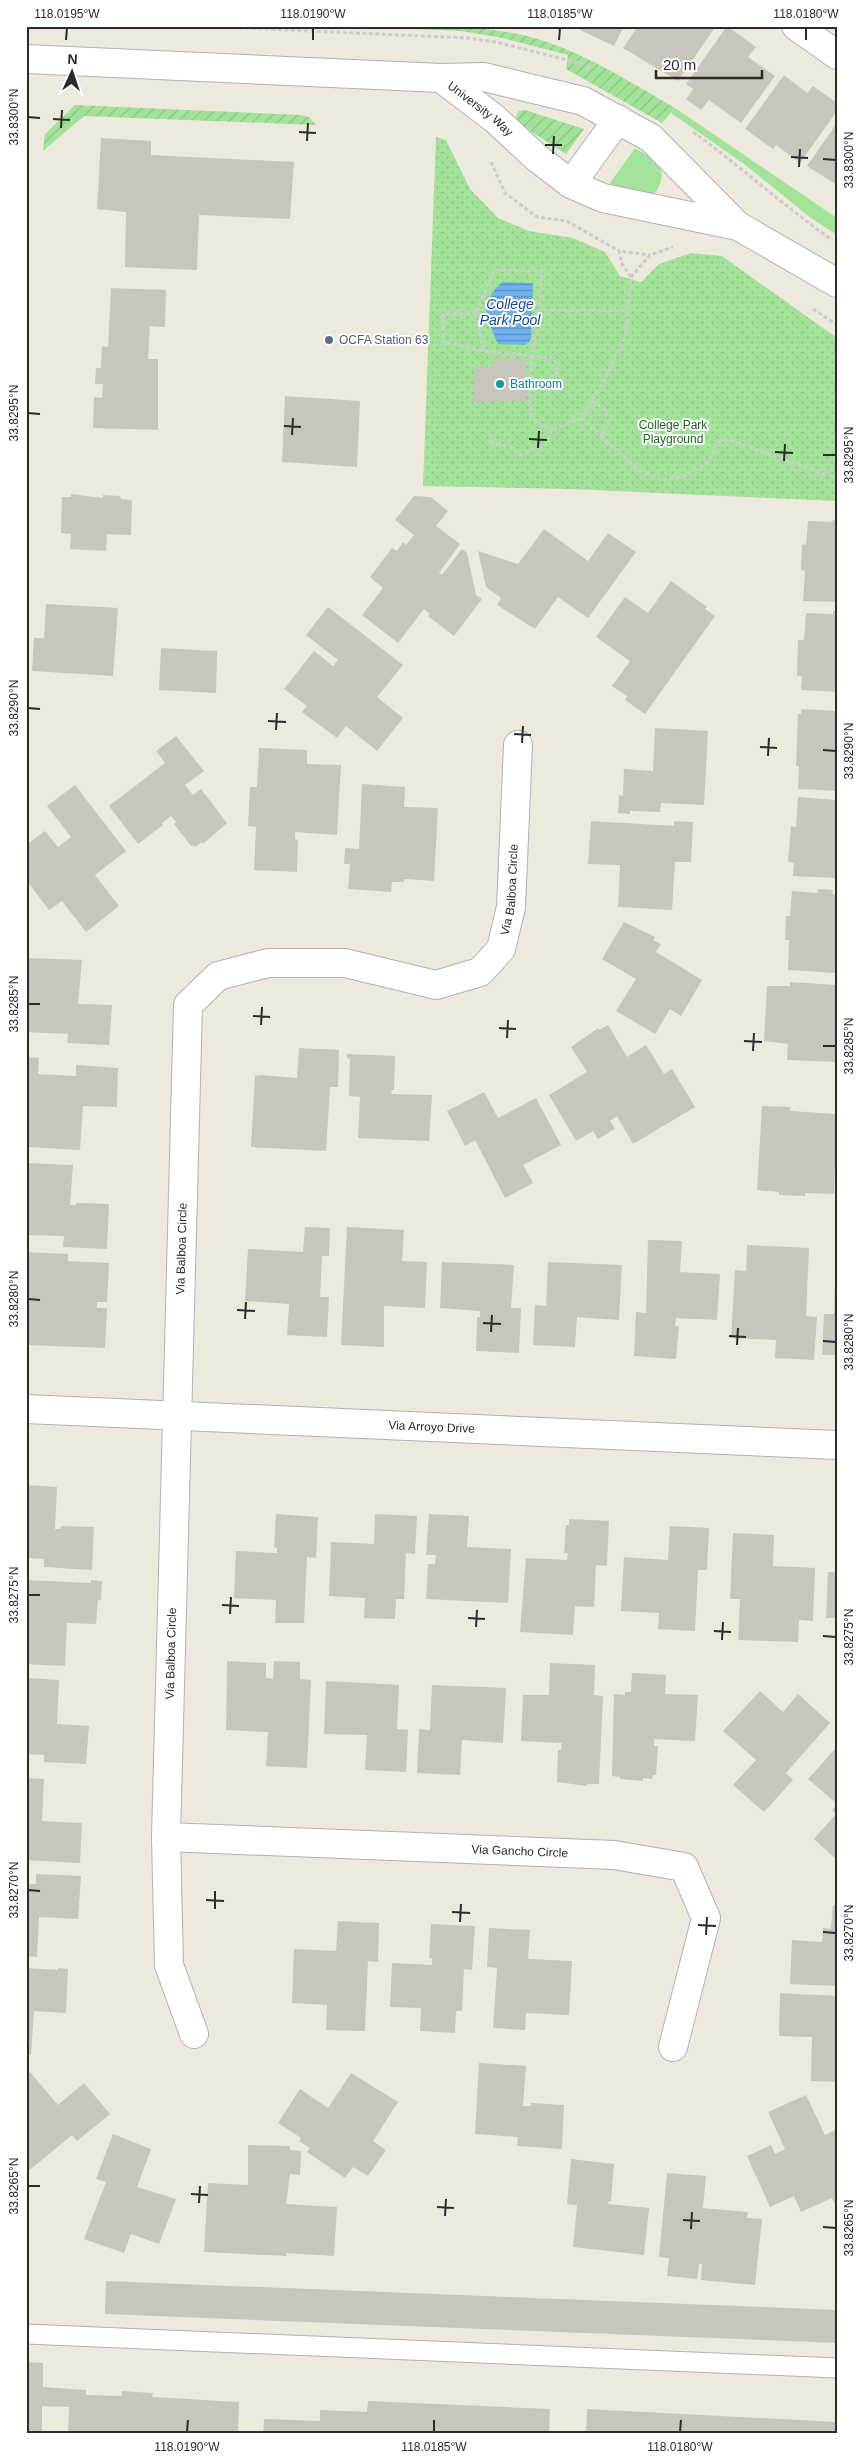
<svg xmlns="http://www.w3.org/2000/svg" width="863" height="2460" viewBox="0 0 863 2460" font-family="Arial,sans-serif">
  <defs>
    <pattern id="park-dots" width="8" height="8" patternUnits="userSpaceOnUse" patternTransform="scale(1.25)"><rect width="8" height="8" fill="#a2e399"/><path d="M2 2h.1M6 6h.1" fill="none" stroke="#8cc384" stroke-width="1.8" stroke-linecap="round"/></pattern>
    <pattern id="garden-furrows" width="10" height="10" patternUnits="userSpaceOnUse" patternTransform="scale(1.25)"><rect width="10" height="10" fill="#a2e399"/><path d="M-1 1l2-2M0 10L10 0M9 11l2-2" fill="none" stroke="#8cc384"/></pattern>
    <pattern id="water-rules" width="6" height="5" patternUnits="userSpaceOnUse" patternTransform="scale(1.25)"><rect width="6" height="5" fill="#70b0ef"/><path d="M0 2.5h6" fill="none" stroke="#5c8fc2"/></pattern>
  </defs>
  <rect width="100%" height="100%" fill="#ede9dd"/>
  <g fill="#a2e399">
    <path d="M675 108 837 218V235L811 218 744 164 671 113Z"/>
    <path d="M635 148C657 161 672 170 653 196L629 199 610 183Z"/>
  </g>
  <path fill="url(#park-dots)" d="M436 137 446 140 470 189 498 218 529 231 573 238 605 252 620 276 641 282 659 264 691 253 722 256 837 338V501L570 489 423 486Z"/>
  <g fill="url(#garden-furrows)">
    <path d="M341 26C403 26 466 22 527 36 579 49 630 82 675 108L662 123 566 69 568 55 498 37 460 31Z"/>
    <path d="M75 105 301 115 309 117 316 125 84 116 43 151 45 134Z"/>
    <path d="M525 110 584 129 566 154 518 123 516 116 519 111Z"/>
  </g>
  <path fill="url(#water-rules)" d="M504 282 533 283 531 338 529 342 525 345 498 344C496 341 486 314 486 311 486 302 496 284 504 282Z"/>
  <g fill="#c8c6bc">
    <path d="M572 26H624L614 46Z"/>
    <path d="M638 26H716L678 81 623 48Z"/>
    <path d="M727 26 756 47 748 57 775 76 741 123 709 100 701 110 686 99 693 89 686 84Z"/>
    <path d="M784 75 807 93 813 86 837 103V111L800 163 776 145 773 149 745 129Z"/>
    <path d="M837 123V185L807 166Z"/>
    <path d="M101 138 151 141V155L294 162 290 219 199 215 197 270 125 267 126 212 97 209Z"/>
    <path d="M111 288 166 290 165 327 150 326 148 359H158V430L93 428 94 397 102 398 103 384H95L96 368H101L102 346 108 347Z"/>
    <path d="M494 358 525 359 527 401 473 402 475 367H491Z"/>
    <path d="M285 396 360 401 357 467 282 462Z"/>
    <path d="M71 494 103 498V495L120 496 121 499 132 500 131 535 107 534 106 551 70 549 71 534 61 533 62 497H71Z"/>
    <path d="M414 496 431 497 448 511 436 526 460 544 439 573 442 575 462 549 467 553 476 595 482 599 454 636 428 616 430 614 424 609 398 643 362 615 383 588 370 577 392 548 397 551 403 542 406 545 414 535 395 520Z"/>
    <path d="M833 520H837V602L803 601 805 571 801 570 802 544 806 545 808 521 833 522Z"/>
    <path d="M544 529 588 561 608 533 636 552 588 618 558 597 535 629 497 605 501 598 486 587 478 551 518 564Z"/>
    <path d="M671 581 707 607 705 609 715 616 645 714 625 700 627 696 612 686 630 661 596 637 625 597 648 613Z"/>
    <path d="M46 604 118 608 113 676 32 671 34 638H44Z"/>
    <path d="M328 607 403 665 377 697 403 718 377 751 346 726 337 738 302 712 307 706 284 689 314 651 333 666 338 660 306 635Z"/>
    <path d="M833 611H837V692L801 690 802 676H797L798 640H804L806 613 833 614Z"/>
    <path d="M161 648 217 651 216 693 159 690Z"/>
    <path d="M802 709 837 711V791L798 789 799 766H796L798 714H801Z"/>
    <path d="M655 728 708 731 704 805 661 803 660 812 630 811V814L618 813 619 795 623 796 624 769 653 771Z"/>
    <path d="M176 736 204 771 185 785 193 795 201 789 227 823 203 844 202 842 195 847 193 845 191 846 174 824 176 822 171 816 162 823 163 825 138 844 109 806 165 763 156 751Z"/>
    <path d="M259 748 307 750V764L341 765 337 835 295 832V839L298 840 297 872 254 870 256 827 248 826 250 787H257Z"/>
    <path d="M362 784 405 787 404 807 438 808 434 881 404 879V882H392L391 892 348 889 350 864H344L345 848 359 849Z"/>
    <path d="M75 785 126 851 95 875 119 906 86 932 62 901 49 910 26 880V845L45 831 58 847 71 837 47 806Z"/>
    <path d="M798 797 837 800V878L793 876 794 863 788 862 791 826 796 827Z"/>
    <path d="M591 821 674 826V821L693 822 691 862H675L672 910 618 907 620 865 588 864Z"/>
    <path d="M818 889 833 890 832 894H837V973L788 970 789 940H785L786 916H790L792 891 818 893Z"/>
    <path d="M624 922 655 937 653 940 661 944 656 952 702 980 681 1016 670 1009 655 1034 616 1011 636 979 602 959Z"/>
    <path d="M27 958 82 960 78 1004 112 1005 109 1045 67 1043 68 1034 26 1032Z"/>
    <path d="M790 982 837 985V1062L787 1060 788 1044 764 1041 767 986H790Z"/>
    <path d="M608 1025 627 1057 646 1045 664 1074 672 1069 695 1107 633 1144 617 1116 610 1121 615 1129 598 1139 593 1131 576 1141 549 1095 587 1072 571 1047 598 1028 599 1030Z"/>
    <path d="M299 1048 339 1050 338 1087H330L326 1151 251 1147 255 1076 261 1075 297 1078Z"/>
    <path d="M347 1054 395 1056 394 1090H392L391 1094 432 1095 429 1141 358 1138 360 1097 349 1096 350 1059 347 1058Z"/>
    <path d="M26 1057 39 1058 38 1074 76 1076V1065L118 1068 117 1107 83 1106 80 1150 26 1147Z"/>
    <path d="M484 1092 498 1118 536 1098 561 1145 523 1165 533 1183 505 1198 475 1140 465 1146 447 1111Z"/>
    <path d="M762 1106 790 1107V1111L837 1114 834 1194 805 1193V1196L779 1195V1192L757 1190Z"/>
    <path d="M26 1163 73 1165 70 1205H76V1203L109 1204 107 1249 63 1247 64 1236 26 1235Z"/>
    <path d="M305 1227 330 1228 329 1256H322L320 1297H329L327 1337 287 1335 289 1304 245 1301 248 1249 303 1252Z"/>
    <path d="M347 1227 404 1230 402 1261 427 1262 425 1308 384 1306V1347L341 1345Z"/>
    <path d="M648 1240 682 1241 680 1272 720 1274 717 1320 676 1318 675 1326H679L676 1359 634 1356 636 1312 646 1313Z"/>
    <path d="M747 1245 809 1248 806 1316 817 1317 814 1360 775 1358 776 1340 731 1338 735 1270 746 1271Z"/>
    <path d="M26 1252 68 1254V1261L109 1263 107 1302H97V1308H107L105 1348 26 1345Z"/>
    <path d="M442 1262 514 1265 511 1308H521L519 1353 476 1351 477 1317H480V1311L440 1308Z"/>
    <path d="M548 1262 622 1265 619 1320 577 1317 575 1347 533 1345 535 1305 546 1306Z"/>
    <path d="M835 1283 837 1355H822L824 1314H834Z"/>
    <path d="M26 1485 57 1487 55 1529H60L61 1526 94 1527 92 1570 44 1567V1559L26 1558Z"/>
    <path d="M276 1514 318 1517 316 1558 307 1557 304 1623H275L276 1600 234 1598 236 1551 277 1553V1548L274 1547Z"/>
    <path d="M375 1514 417 1516 415 1554 406 1553 404 1599H396L395 1619 364 1618 365 1598 329 1596 331 1542 374 1544Z"/>
    <path d="M429 1514 469 1516 467 1547 511 1549 508 1603 426 1599 428 1564H435L436 1555H426Z"/>
    <path d="M569 1519 609 1521 607 1566 596 1565 594 1607 575 1606 573 1635 520 1632 526 1558 567 1560 568 1553H564L566 1525H569Z"/>
    <path d="M670 1526 709 1528 707 1570H698L695 1631 658 1629 659 1613 621 1611 624 1557 668 1560Z"/>
    <path d="M733 1533 774 1535 773 1566 815 1568 813 1621 799 1620 798 1642 738 1640 740 1599H730Z"/>
    <path d="M828 1572H837V1618H826Z"/>
    <path d="M26 1580 91 1583V1580L102 1581 101 1600H98L96 1624 67 1623 65 1666 26 1664Z"/>
    <path d="M227 1661 266 1663V1678L273 1679 274 1661 300 1662V1679L311 1680 307 1768 266 1766 268 1732 226 1730Z"/>
    <path d="M550 1663 595 1665 594 1695 603 1696 599 1784H587V1786L557 1782 558 1750H561L562 1743 521 1741 523 1695H549Z"/>
    <path d="M632 1673 666 1675 665 1694 698 1695 695 1741 654 1739V1746H658L656 1775H653L652 1779 643 1778V1781L620 1779V1777L612 1776 614 1694 625 1695V1692H631Z"/>
    <path d="M26 1678 59 1680 57 1724 89 1726 86 1764 44 1762V1755L26 1754Z"/>
    <path d="M326 1681 399 1685 397 1729 408 1730 406 1772 365 1770 367 1735 324 1734Z"/>
    <path d="M432 1685 506 1688 503 1743 462 1740 460 1775 417 1773 419 1729 430 1730Z"/>
    <path d="M760 1691 783 1712 798 1694 830 1723 786 1773 793 1780 764 1812 733 1785 756 1760 723 1731Z"/>
    <path d="M837 1747V1860L814 1839 836 1814 832 1810 837 1804 808 1779Z"/>
    <path d="M26 1778 44 1779 42 1821 82 1823 80 1863 26 1860Z"/>
    <path d="M36 1874 81 1876 78 1919 39 1917 37 1957 26 1956V1884H36Z"/>
    <path d="M833 1905H837V1986L790 1984 792 1940 822 1942 823 1928 831 1929Z"/>
    <path d="M338 1921 379 1923 378 1962 368 1961 365 2031 326 2030 327 2005 292 2003 294 1949 336 1951Z"/>
    <path d="M431 1924 475 1926 472 1970 464 1969 462 2011H456L455 2033 420 2031 421 2008 390 2007 392 1963 432 1965V1958H429Z"/>
    <path d="M489 1928 530 1930 528 1959 572 1961 569 2015 526 2013 525 2030 493 2028 497 1968 487 1967Z"/>
    <path d="M26 1968 58 1970V1968L68 1969 66 2013 34 2011 31 2055 26 2054Z"/>
    <path d="M780 1993 837 1996V2082L811 2081 812 2037 779 2036Z"/>
    <path d="M479 2063 526 2066 523 2106H531V2103L564 2105 562 2149 517 2146 518 2137 475 2134Z"/>
    <path d="M30 2072 58 2105 84 2083 110 2114 77 2141 72 2135 26 2173V2075Z"/>
    <path d="M351 2073 398 2102 373 2141 386 2150 368 2176 353 2167 345 2178 307 2152 310 2148 299 2141 301 2138 278 2123 300 2089 328 2108Z"/>
    <path d="M806 2095 825 2135 837 2129V2209L832 2198 801 2212 794 2196 770 2207 747 2156 771 2145 775 2154 785 2149 768 2112Z"/>
    <path d="M113 2134 151 2149 137 2187 176 2199 159 2244 131 2234 124 2253 84 2239 106 2182 96 2179Z"/>
    <path d="M248 2145 290 2146V2150L301 2151 300 2175 290 2174 286 2204 337 2207 334 2256 286 2253 287 2256 204 2252 208 2183 248 2185Z"/>
    <path d="M571 2159 614 2164 611 2201H609L608 2204 649 2208 644 2255 573 2247 577 2205 567 2204Z"/>
    <path d="M667 2173 706 2176 703 2208 748 2212 747 2218 762 2219 755 2285 701 2280 702 2264H699L697 2279 667 2276 669 2258 659 2257Z"/>
    <path d="M106 2281 837 2310V2343L105 2314Z"/>
    <path d="M26 2362 43 2363V2387L86 2390V2395L122 2396V2391L153 2393 152 2397 239 2402 238 2434H68L69 2407 42 2406V2434H26Z"/>
    <path d="M368 2401 550 2409 549 2434H263L264 2419 320 2421V2410L367 2412Z"/>
    <path d="M587 2409 837 2422V2434H586Z"/>
  </g>
  <g fill="none" stroke-linecap="round" stroke-linejoin="round">
    <g stroke="#b1b1be" stroke-width="21">
      <path id="service" d="M26 2334 837 2368"/>
    </g>
    <g stroke="#b1b1be" stroke-width="30">
      <g id="minor">
        <path d="M796 26 837 55"/>
        <path d="M26 59 441 78 484 77 583 101 651 138 738 226"/>
        <path id="s1" d="M441 78 495 119 537 158 571 184 603 198 738 226 837 283"/>
        <path d="M571 184 618 119"/>
        <path id="s2" d="M26 1409 837 1445"/>
        <path id="s3" d="M166 1837 614 1855 684 1867 706 1918 673 2047"/>
        <path id="s4" d="M194 2034 169 1965 166 1837 188 1005 218 976 268 963H345L436 985 480 972 501 949 511 907 518 745"/>
      </g>
    </g>
    <g stroke="#ccc" stroke-width="3" stroke-dasharray="4 2.5" stroke-linecap="butt">
      <path d="M200 26 468 38 496 42 583 64 590 68"/>
      <path d="M693 132C740 166 784 206 832 240"/>
      <path d="M491 162 505 193 537 217 567 221 619 251"/>
      <path d="M631 277 622 264 619 251 650 255"/>
      <path d="M813 309 837 325"/>
      <path d="M539 310 532 356 531 381 545 382 558 372 554 358 484 351 476 313 494 270 542 271 539 310 628 311"/>
      <path d="M476 313 443 314V342L484 351"/>
      <path d="M531 381 530 407 535 422 553 429"/>
      <path d="M592 401 606 410 608 424 601 436"/>
      <path d="M581 418 638 469 662 480 684 476 707 463 720 440H730L830 476H837"/>
      <path d="M490 442 512 448 520 455 545 444 553 429 581 418 606 377 626 334 631 277 650 255 673 247"/>
    </g>
    <use href="#service" stroke="#fff" stroke-width="19"/>
    <use href="#minor" stroke="#fff" stroke-width="28"/>
  </g>
  <path fill="none" stroke="#2b2b2b" stroke-width="2" d="M66 40 67 28M313 40V28M559 40 560 28M806 40V28M28 117 40 118M53 119 70 120M61 128 62 110M299 132 316 133M307 141 308 123M545 145H562M553 154 554 136M791 157 808 158M823 159 836 160M799 167 800 149M28 413 40 414M284 426 301 427M292 435 293 418M529 439 547 440M538 448 539 431M775 452 793 453M823 455H836M784 461 785 444M28 708 40 709M268 721 286 722M276 730 277 713M514 734 531 735M522 743 523 726M760 747 777 748M823 750 836 751M768 756 769 738M28 1004H40M253 1016 270 1017M261 1025 262 1007M499 1028 516 1029M507 1038 508 1020M744 1041 762 1042M823 1046H836M753 1051 754 1033M28 1299 40 1300M237 1310 255 1311M245 1319 246 1302M483 1323 501 1324M491 1332 492 1315M729 1336 746 1337M823 1341 836 1342M737 1345 738 1328M28 1595H40M222 1605 239 1606M230 1614 231 1597M468 1618 485 1619M476 1627 477 1610M714 1631 731 1632M823 1636 836 1637M722 1640 723 1622M28 1890 40 1891M206 1900 224 1901M215 1909V1891M452 1912 470 1913M460 1922 461 1904M698 1925 716 1926M823 1932 836 1933M706 1935 707 1917M28 2186H40M191 2194 208 2195M199 2203 200 2186M437 2207 454 2208M445 2216 446 2199M683 2220 700 2221M823 2227 836 2228M691 2229 692 2212M187 2432 188 2420M434 2432V2420M680 2432 681 2420"/>
  <circle fill="#5c6f8a" stroke="#fff" stroke-width="2" cx="329" cy="340" r="5"/>
  <circle fill="#0f9aa8" stroke="#fff" stroke-width="2" cx="500" cy="384" r="5"/>
  <g text-anchor="middle" stroke-width="4" stroke-linejoin="round" paint-order="stroke">
    <g font-size="12" fill="#2b2b2b" stroke="#fff">
      <text dy="4" stroke="none"><textPath href="#s1" startOffset="50">University Way</textPath></text>
      <text dy="4" stroke="none"><textPath href="#s4" startOffset="1435">Via Balboa Circle</textPath></text>
      <text dy="4" stroke="none"><textPath href="#s4" startOffset="790">Via Balboa Circle</textPath></text>
      <text dy="4" stroke="none"><textPath href="#s2" startOffset="406">Via Arroyo Drive</textPath></text>
      <text dy="4" stroke="none"><textPath href="#s4" startOffset="385">Via Balboa Circle</textPath></text>
      <text dy="4" stroke="none"><textPath href="#s3" startOffset="354">Via Gancho Circle</textPath></text>
    </g>
    <g font-size="12" fill="#4e5e75" stroke="#fff" text-anchor="start">
      <text x="339" y="344">OCFA Station 63</text>
    </g>
    <g font-size="12" fill="#0d838f" stroke="#fff" text-anchor="start">
      <text x="510" y="388">Bathroom</text>
    </g>
    <g font-size="12" fill="#1a681c" stroke="#fff">
      <text x="673" y="429">College Park<tspan x="673" dy="14">Playground</tspan></text>
    </g>
    <g font-size="14" font-style="italic" fill="#0d4b9c" stroke="#fff">
      <text x="510" y="309">College<tspan x="510" dy="16">Park Pool</tspan></text>
    </g>
  </g>
  <rect width="863" height="2460" fill="none" stroke="#ffffff" stroke-width="55"/>
  <g transform="translate(72 72) rotate(3)" stroke="#ffffff" stroke-width="4" paint-order="stroke">
  <path d="M0-4L9 19L0 12L-9 19Z" fill="#2b2b2b"/>
  <text y="-8" font-size="14" font-weight="bold" text-anchor="middle" fill="#2b2b2b">N</text>
  </g>
  <path d="M656 70v8h106v-8" fill="none" stroke="#2b2b2b" stroke-width="2.5"/>
  <text x="663" y="70" font-size="15" fill="#2b2b2b" stroke="#ffffff" stroke-width="4" paint-order="stroke">20 m</text>
  <rect x="28" y="28" width="808" height="2404" fill="none" stroke="#2b2b2b" stroke-width="2"/>
  <g font-size="12" text-anchor="middle" fill="#2b2b2b">
    <text x="67" y="18">118.0195°W</text>
    <text x="313" y="18">118.0190°W</text>
    <text x="560" y="18">118.0185°W</text>
    <text x="806" y="18">118.0180°W</text>
    <text transform="translate(14 117) rotate(-90)" y="4">33.8300°N</text>
    <text transform="translate(849 160) rotate(-90)" y="4">33.8300°N</text>
    <text transform="translate(14 413) rotate(-90)" y="4">33.8295°N</text>
    <text transform="translate(849 455) rotate(-90)" y="4">33.8295°N</text>
    <text transform="translate(14 708) rotate(-90)" y="4">33.8290°N</text>
    <text transform="translate(849 751) rotate(-90)" y="4">33.8290°N</text>
    <text transform="translate(14 1004) rotate(-90)" y="4">33.8285°N</text>
    <text transform="translate(849 1046) rotate(-90)" y="4">33.8285°N</text>
    <text transform="translate(14 1299) rotate(-90)" y="4">33.8280°N</text>
    <text transform="translate(849 1342) rotate(-90)" y="4">33.8280°N</text>
    <text transform="translate(14 1595) rotate(-90)" y="4">33.8275°N</text>
    <text transform="translate(849 1637) rotate(-90)" y="4">33.8275°N</text>
    <text transform="translate(14 1890) rotate(-90)" y="4">33.8270°N</text>
    <text transform="translate(849 1933) rotate(-90)" y="4">33.8270°N</text>
    <text transform="translate(14 2186) rotate(-90)" y="4">33.8265°N</text>
    <text transform="translate(849 2228) rotate(-90)" y="4">33.8265°N</text>
    <text x="187" y="2451">118.0190°W</text>
    <text x="434" y="2451">118.0185°W</text>
    <text x="680" y="2451">118.0180°W</text>
  </g>
</svg>
